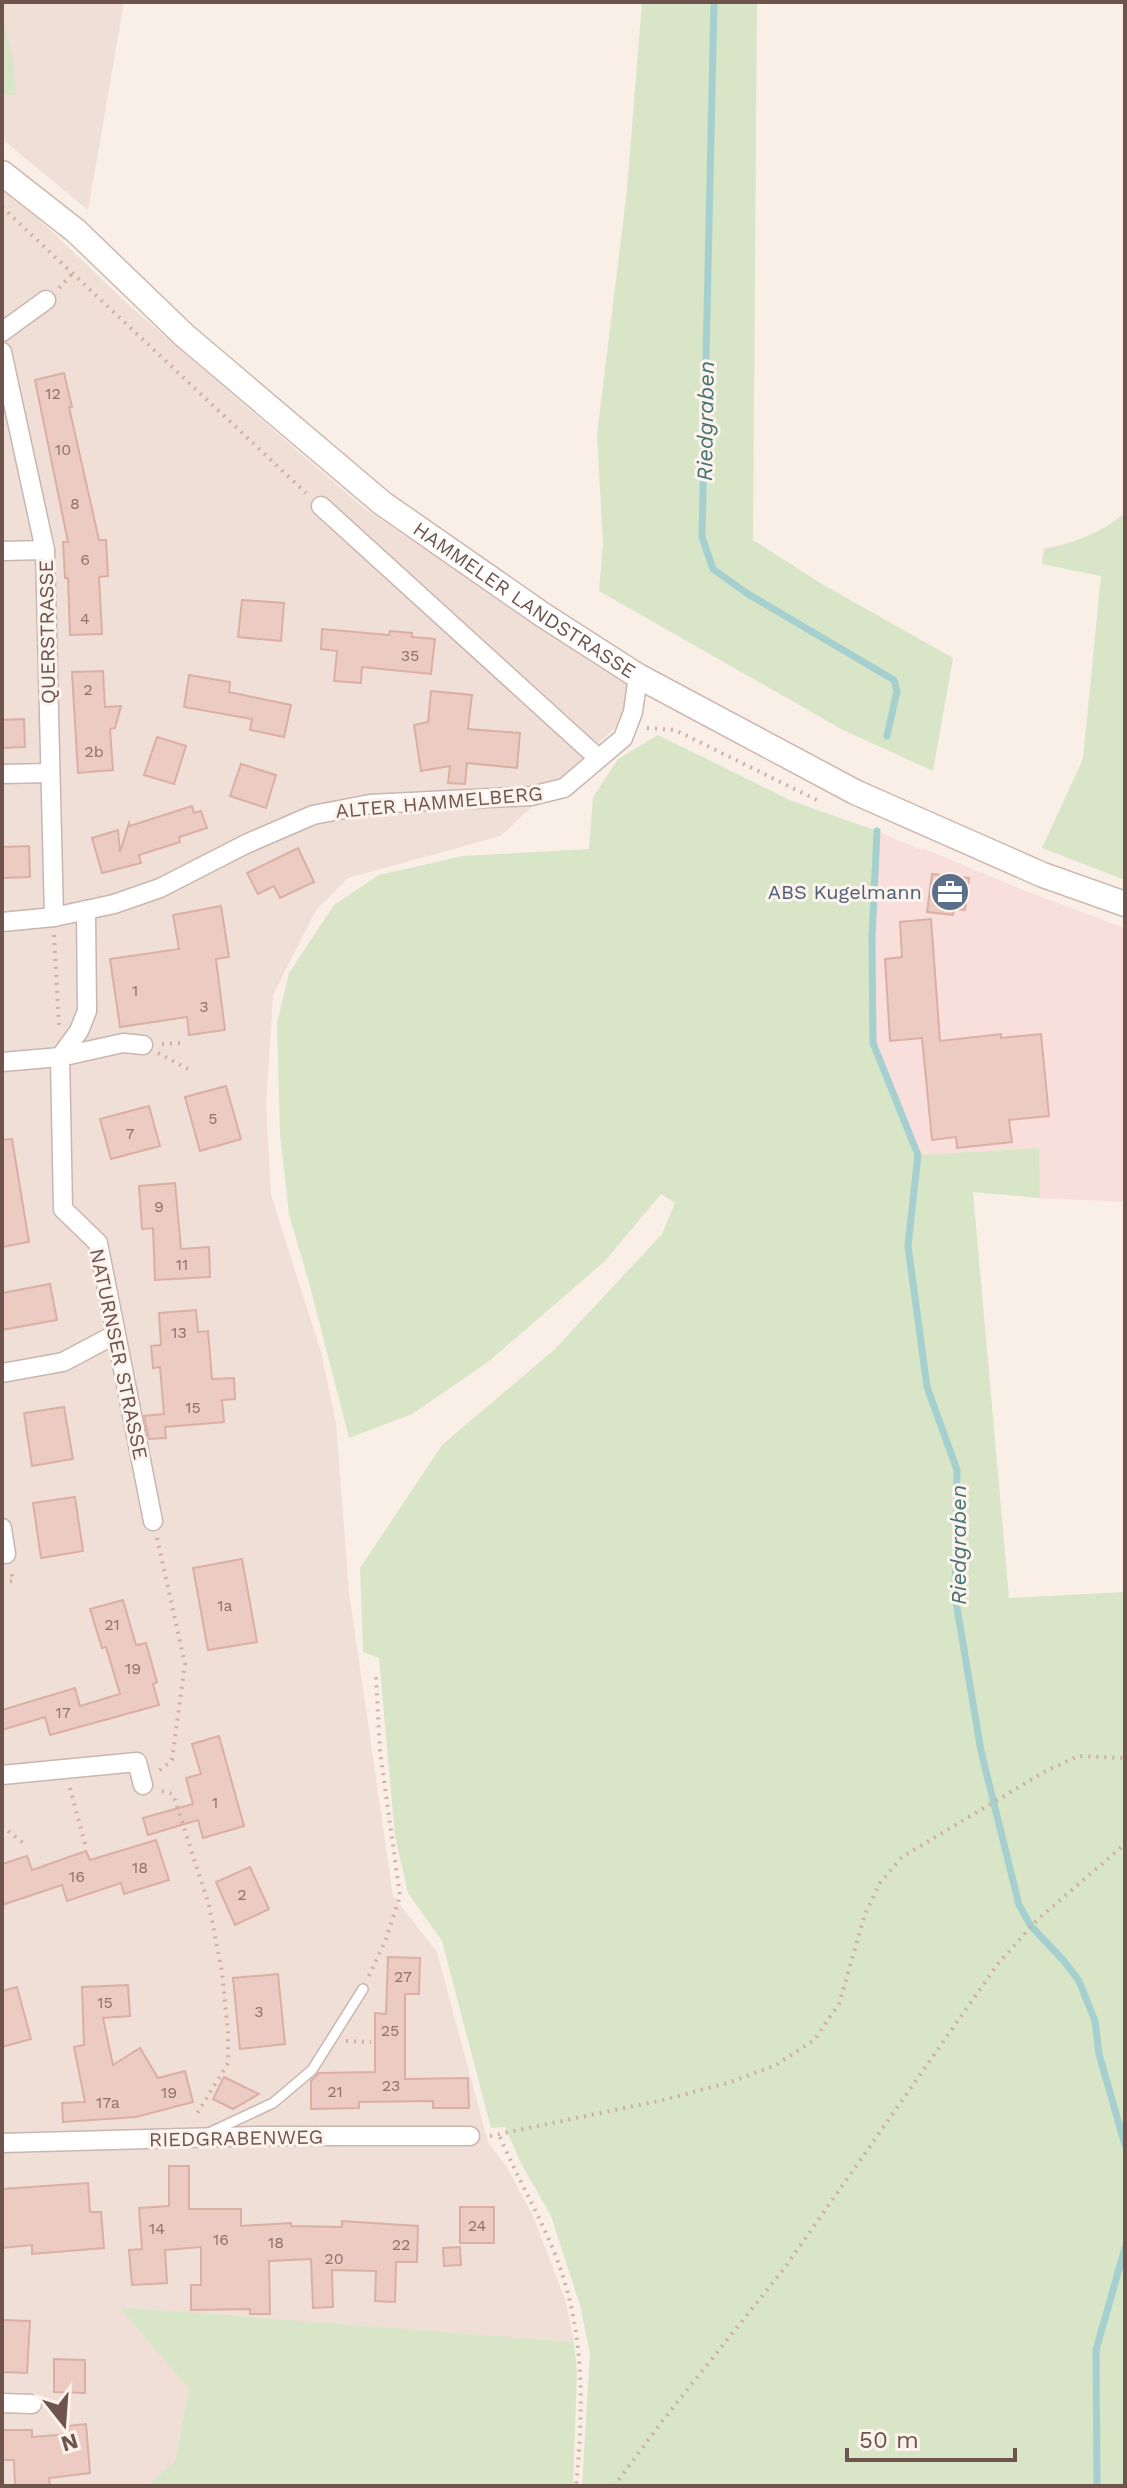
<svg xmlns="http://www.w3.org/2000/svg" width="1127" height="2488" viewBox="0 0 1127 2488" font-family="'Work Sans',sans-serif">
  <rect width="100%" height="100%" fill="#f9efe6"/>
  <g fill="#f0dfd6">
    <path d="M2 2H124L88 210 2 139Z"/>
    <path d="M2 184 131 307 365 509 628 685 622 721 501 836 348 878 316 910 273 995 266 1104 271 1195 321 1352 336 1423 349 1592 393 1896 437 1952 488 2142 508 2169 533 2216 566 2302 574 2342 120 2308 189 2389 175 2461 147 2486H2Z"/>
  </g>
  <path fill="#f8dfdc" d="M877 831 921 850 923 848 1018 888 1125 928V1202L1040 1198 1038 1148 918 1155 873 1043 872 938Z"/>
  <g fill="#d8e5c7">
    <path d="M642 2H757L753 540 822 584 953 658 933 771 843 730 599 591 603 543 597 435 627 190Z"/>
    <path d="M2 12 13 61 16 95 2 94Z"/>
    <path d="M1125 513V880L1042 848 1083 759 1101 576 1042 564 1044 549C1074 543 1101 533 1125 513Z"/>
    <path d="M658 735 792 801 877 831 872 938 873 1043 917 1155 1039 1148 1040 1198 973 1192 1009 1598 1125 1592V2486H582L590 2353 580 2305 551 2216 522 2165 505 2127 491 2128 442 1941 408 1893 395 1836 379 1658 363 1652 360 1568 442 1445 554 1350 662 1234 675 1203 661 1194 605 1261 488 1362 412 1414 349 1438 310 1286 289 1214 280 1133 277 1023 289 973 334 905 379 875 463 856 589 849 593 797 618 759Z"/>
    <path d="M119 2307 574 2342 577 2373 573 2486H147L175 2461 189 2389Z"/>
  </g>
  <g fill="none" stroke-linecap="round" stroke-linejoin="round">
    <g stroke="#a5d0cf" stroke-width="7">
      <path d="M714 2 702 537 713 569 748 594 894 680 897 691 887 736"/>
      <path d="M877 831 872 938 873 1043 918 1155 908 1246 927 1387 957 1470 955 1596 981 1751 1019 1905 1031 1926 1064 1961 1079 1981 1095 2021 1099 2054 1125 2145"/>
      <path d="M1097 2486 1096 2350 1125 2248"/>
    </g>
  </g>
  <g fill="#ebcbc2" stroke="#dbafa4" stroke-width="2">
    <path d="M64 373 72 407H69L99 540H106L108 576 99 577 102 634 70 635 68 578H65L63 542H68L35 380Z"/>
    <path d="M242 600 284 603 281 641 238 637Z"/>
    <path d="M322 629 389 635 390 631 412 633V637L435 639 431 674 362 667 361 683 334 681 337 651 321 649Z"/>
    <path d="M103 671 105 707 121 706 115 728 110 729 113 770 78 773 72 672Z"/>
    <path d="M189 675 230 682 229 692 291 705 284 737 250 730 252 719 184 707Z"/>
    <path d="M431 691 472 695 468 729 520 733 517 768 467 763 465 784 448 783 450 766 421 771 414 725 428 722Z"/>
    <path d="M24 719 25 747 2 748V720Z"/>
    <path d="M157 737 186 746 174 784 144 775Z"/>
    <path d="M241 764 276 775 266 808 230 796Z"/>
    <path d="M192 806 194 813 201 811 207 828 179 837 180 842 139 855 141 863 102 873 92 838 118 830 120 852 129 823 130 826Z"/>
    <path d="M29 846 30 877 2 878V847Z"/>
    <path d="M298 848 314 882 280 898 274 886 258 894 247 873Z"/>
    <path d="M932 874 969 878 965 910 954 909 953 915 927 912Z"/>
    <path d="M221 906 229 957 216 959 225 1030 189 1035 187 1017 120 1027 110 959 179 949 173 915Z"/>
    <path d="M931 919 940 1041 1001 1034V1038L1041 1034 1049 1116 1009 1120 1012 1142 957 1148 956 1137 932 1140 922 1038 890 1041 885 959 902 957 900 922Z"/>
    <path d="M226 1086 241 1139 200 1151 185 1097Z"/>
    <path d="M149 1106 160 1146 111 1159 100 1119Z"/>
    <path d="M12 1139 29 1242 2 1247V1140Z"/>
    <path d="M175 1183 181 1249 209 1247 210 1277 155 1280 153 1228 142 1229 139 1186Z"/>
    <path d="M50 1284 57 1320 2 1330V1293Z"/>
    <path d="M196 1310 198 1332 208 1331 212 1379 234 1378 235 1399 222 1400 224 1422 165 1427 166 1438 149 1439 144 1416 164 1414 160 1367 153 1368 151 1346 161 1345 159 1313Z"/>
    <path d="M64 1407 73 1459 32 1466 24 1413Z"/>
    <path d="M75 1497 83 1551 41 1558 33 1503Z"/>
    <path d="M242 1559 257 1642 208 1650 193 1568Z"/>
    <path d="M123 1600 136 1645 146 1643 157 1682 153 1684 159 1705 50 1735 45 1717 2 1730V1710L75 1688 80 1706 120 1694 106 1647 102 1648 90 1609Z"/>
    <path d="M219 1736 244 1826 203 1838 198 1820 148 1835 143 1818 193 1804 186 1778 201 1774 192 1744Z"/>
    <path d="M156 1840 169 1880 124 1894 121 1883 67 1901 62 1885 2 1905V1864L27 1856 32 1870 86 1851 90 1860Z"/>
    <path d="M250 1867 269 1909 235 1925 216 1882Z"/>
    <path d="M388 1957 420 1958 419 1994H405V2079L468 2078 469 2108H433V2101L359 2102V2108L311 2109V2081L319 2073 375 2072V2013L386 2014Z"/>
    <path d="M278 1974 285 2044 240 2049 233 1978Z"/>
    <path d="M128 1985 130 2016 103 2018 113 2065 140 2048 158 2078 185 2071 193 2102 136 2117 63 2122 62 2103 85 2102 74 2047 84 2045 82 1987Z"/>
    <path d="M17 1987 31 2039 2 2047V1991Z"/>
    <path d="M224 2077 259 2094 233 2109 213 2099Z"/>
    <path d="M169 2166H189V2209H241V2226L291 2223V2226L342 2227V2221L418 2226 417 2262H396L395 2302 375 2301 376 2271 332 2270 333 2307 313 2308 311 2259 269 2261 270 2314H250V2309L191 2310V2285H201V2247L165 2250 167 2283 132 2285 129 2250 142 2249 139 2208 169 2206Z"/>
    <path d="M88 2183 90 2212H101L104 2248 32 2254V2245L2 2248V2189Z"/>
    <rect x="460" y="2207" width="34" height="36"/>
    <path d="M460 2247 461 2265 444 2266 443 2248Z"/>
    <path d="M2 2320 30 2321 27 2373 2 2372Z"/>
    <path d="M54 2359 85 2360V2393L54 2392Z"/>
    <path d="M86 2424 90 2473 49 2478 50 2486H15L14 2460H2V2430H32V2437L69 2434 68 2426Z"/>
  </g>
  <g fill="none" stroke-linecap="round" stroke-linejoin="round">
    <g stroke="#c9b6ae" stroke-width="12">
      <path id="lane" d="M211 2132 273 2103 312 2070 363 1989"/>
    </g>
    <g stroke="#c9b6ae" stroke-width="21">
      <g id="street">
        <path d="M2 332 46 300"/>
        <path d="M2 352 45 550 54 917"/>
        <path d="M321 506 598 758"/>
        <path d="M2 551 45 550"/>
        <path d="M2 774 50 773"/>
        <path d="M86 910 87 1011 79 1031 60 1057 63 1209 98 1243 153 1521"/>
        <path d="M2 922 54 917 114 904 160 888 246 844 313 815 370 804 531 796 564 788 623 738 633 712 638 676"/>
        <path d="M2 1062 60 1057 123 1043 143 1045"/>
        <path d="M2 1373 63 1362 114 1335"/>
        <path d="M2 1528 6 1554"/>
        <path d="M2 1775 137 1762 143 1785"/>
        <path d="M2 2143 257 2136H470"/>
        <path d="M2 2403 32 2404"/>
      </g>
    </g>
    <g stroke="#ceb7af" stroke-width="27">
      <g id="secondary">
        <path id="s1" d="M2 173 76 231 184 335 382 503 543 615 638 676 855 792 1043 875 1125 904"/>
      </g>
    </g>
    <g stroke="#d0aea5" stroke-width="4" stroke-dasharray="2 6" stroke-linecap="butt">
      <path d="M2 207 306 493"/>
      <path d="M59 288 74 272"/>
      <path d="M647 728 675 730 821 802"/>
      <path d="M54 935 59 1026"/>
      <path d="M162 1044 182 1043"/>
      <path d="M158 1053 188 1069"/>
      <path d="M157 1538 185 1664 172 1760 159 1771"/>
      <path d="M2 1583 13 1581 11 1571"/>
      <path d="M70 1788 85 1844"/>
      <path d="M162 1791 173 1794 209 1905 222 1972 228 2032V2063L195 2117"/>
      <path d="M2 1826 27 1846"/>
      <path d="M369 1976 386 1939 400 1896 380 1751 376 1677"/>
      <path d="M346 2041 371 2042"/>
      <path d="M490 2136 663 2100 731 2082 776 2065 814 2040 839 2004 865 1914 880 1883 902 1857 1044 1772 1078 1756 1125 1758"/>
      <path d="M500 2137C517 2177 539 2214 555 2254 585 2330 584 2406 576 2486"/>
      <path d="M614 2486 663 2420 786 2266 997 1965 1037 1920 1125 1844"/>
    </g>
    <use href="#lane" stroke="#fff" stroke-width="9"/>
    <use href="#street" stroke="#fff" stroke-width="18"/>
    <use href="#secondary" stroke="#fff" stroke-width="24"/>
  </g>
  <defs>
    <g id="office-disc" transform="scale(2)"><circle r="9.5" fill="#5c6f8a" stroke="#fcf3ec"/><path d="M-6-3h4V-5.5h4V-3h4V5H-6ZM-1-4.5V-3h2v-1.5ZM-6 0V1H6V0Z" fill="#fff"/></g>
  </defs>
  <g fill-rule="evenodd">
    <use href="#office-disc" x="950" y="892"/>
  </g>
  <g text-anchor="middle" stroke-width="6" stroke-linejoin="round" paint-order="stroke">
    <g font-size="16" fill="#8e726b">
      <text x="53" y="399">12</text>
      <text x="63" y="455">10</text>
      <text x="75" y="509">8</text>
      <text x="85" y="565">6</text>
      <text x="85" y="624">4</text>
      <text x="410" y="661">35</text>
      <text x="88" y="695">2</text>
      <text x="94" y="757">2b</text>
      <text x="135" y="996">1</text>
      <text x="204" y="1012">3</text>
      <text x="213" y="1124">5</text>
      <text x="130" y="1139">7</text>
      <text x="159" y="1212">9</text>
      <text x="182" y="1270">11</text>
      <text x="179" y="1338">13</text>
      <text x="193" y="1413">15</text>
      <text x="225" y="1611">1a</text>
      <text x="112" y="1630">21</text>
      <text x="133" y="1674">19</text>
      <text x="63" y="1718">17</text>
      <text x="215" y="1808">1</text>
      <text x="140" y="1873">18</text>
      <text x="77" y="1882">16</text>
      <text x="242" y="1900">2</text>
      <text x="403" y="1982">27</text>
      <text x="105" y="2008">15</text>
      <text x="259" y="2017">3</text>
      <text x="390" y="2036">25</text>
      <text x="391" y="2091">23</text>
      <text x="335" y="2097">21</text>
      <text x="169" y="2098">19</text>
      <text x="108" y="2108">17a</text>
      <text x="477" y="2231">24</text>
      <text x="157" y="2234">14</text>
      <text x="221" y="2245">16</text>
      <text x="276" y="2248">18</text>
      <text x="401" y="2250">22</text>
      <text x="334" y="2264">20</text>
    </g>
    <g font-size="20" fill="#6f544e" stroke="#fcf3ec">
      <text dy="7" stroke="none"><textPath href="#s1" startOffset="676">HAMMELER LANDSTRASSE</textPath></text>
      <text transform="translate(47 632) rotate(-91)" y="7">QUERSTRASSE</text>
      <text transform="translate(439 802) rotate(-5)" y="7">ALTER HAMMELBERG</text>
      <text transform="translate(119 1354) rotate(78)" y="7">NATURNSER STRASSE</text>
      <text transform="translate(236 2138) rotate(-1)" y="7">RIEDGRABENWEG</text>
    </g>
    <g font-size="20" fill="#4e5e75" stroke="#fcf3ec" text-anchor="end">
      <text x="922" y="899">ABS Kugelmann</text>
    </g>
    <g font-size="22" font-style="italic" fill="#457272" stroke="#fcf3ec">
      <text transform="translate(705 421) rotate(-89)" y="8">Riedgraben</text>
      <text transform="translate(958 1545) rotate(-90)" y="8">Riedgraben</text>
    </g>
  </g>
  <rect width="1127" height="2488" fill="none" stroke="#6f544e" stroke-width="8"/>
  <g transform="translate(64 2424) rotate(163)" stroke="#fcf3ec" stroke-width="6" paint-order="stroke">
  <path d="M0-6L14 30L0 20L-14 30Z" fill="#6f544e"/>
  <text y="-12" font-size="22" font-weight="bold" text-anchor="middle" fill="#6f544e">N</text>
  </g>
  <path d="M847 2448v12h168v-12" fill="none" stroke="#6f544e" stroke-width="4"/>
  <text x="859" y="2448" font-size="24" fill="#6f544e" stroke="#fcf3ec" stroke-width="6" paint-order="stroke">50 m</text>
</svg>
